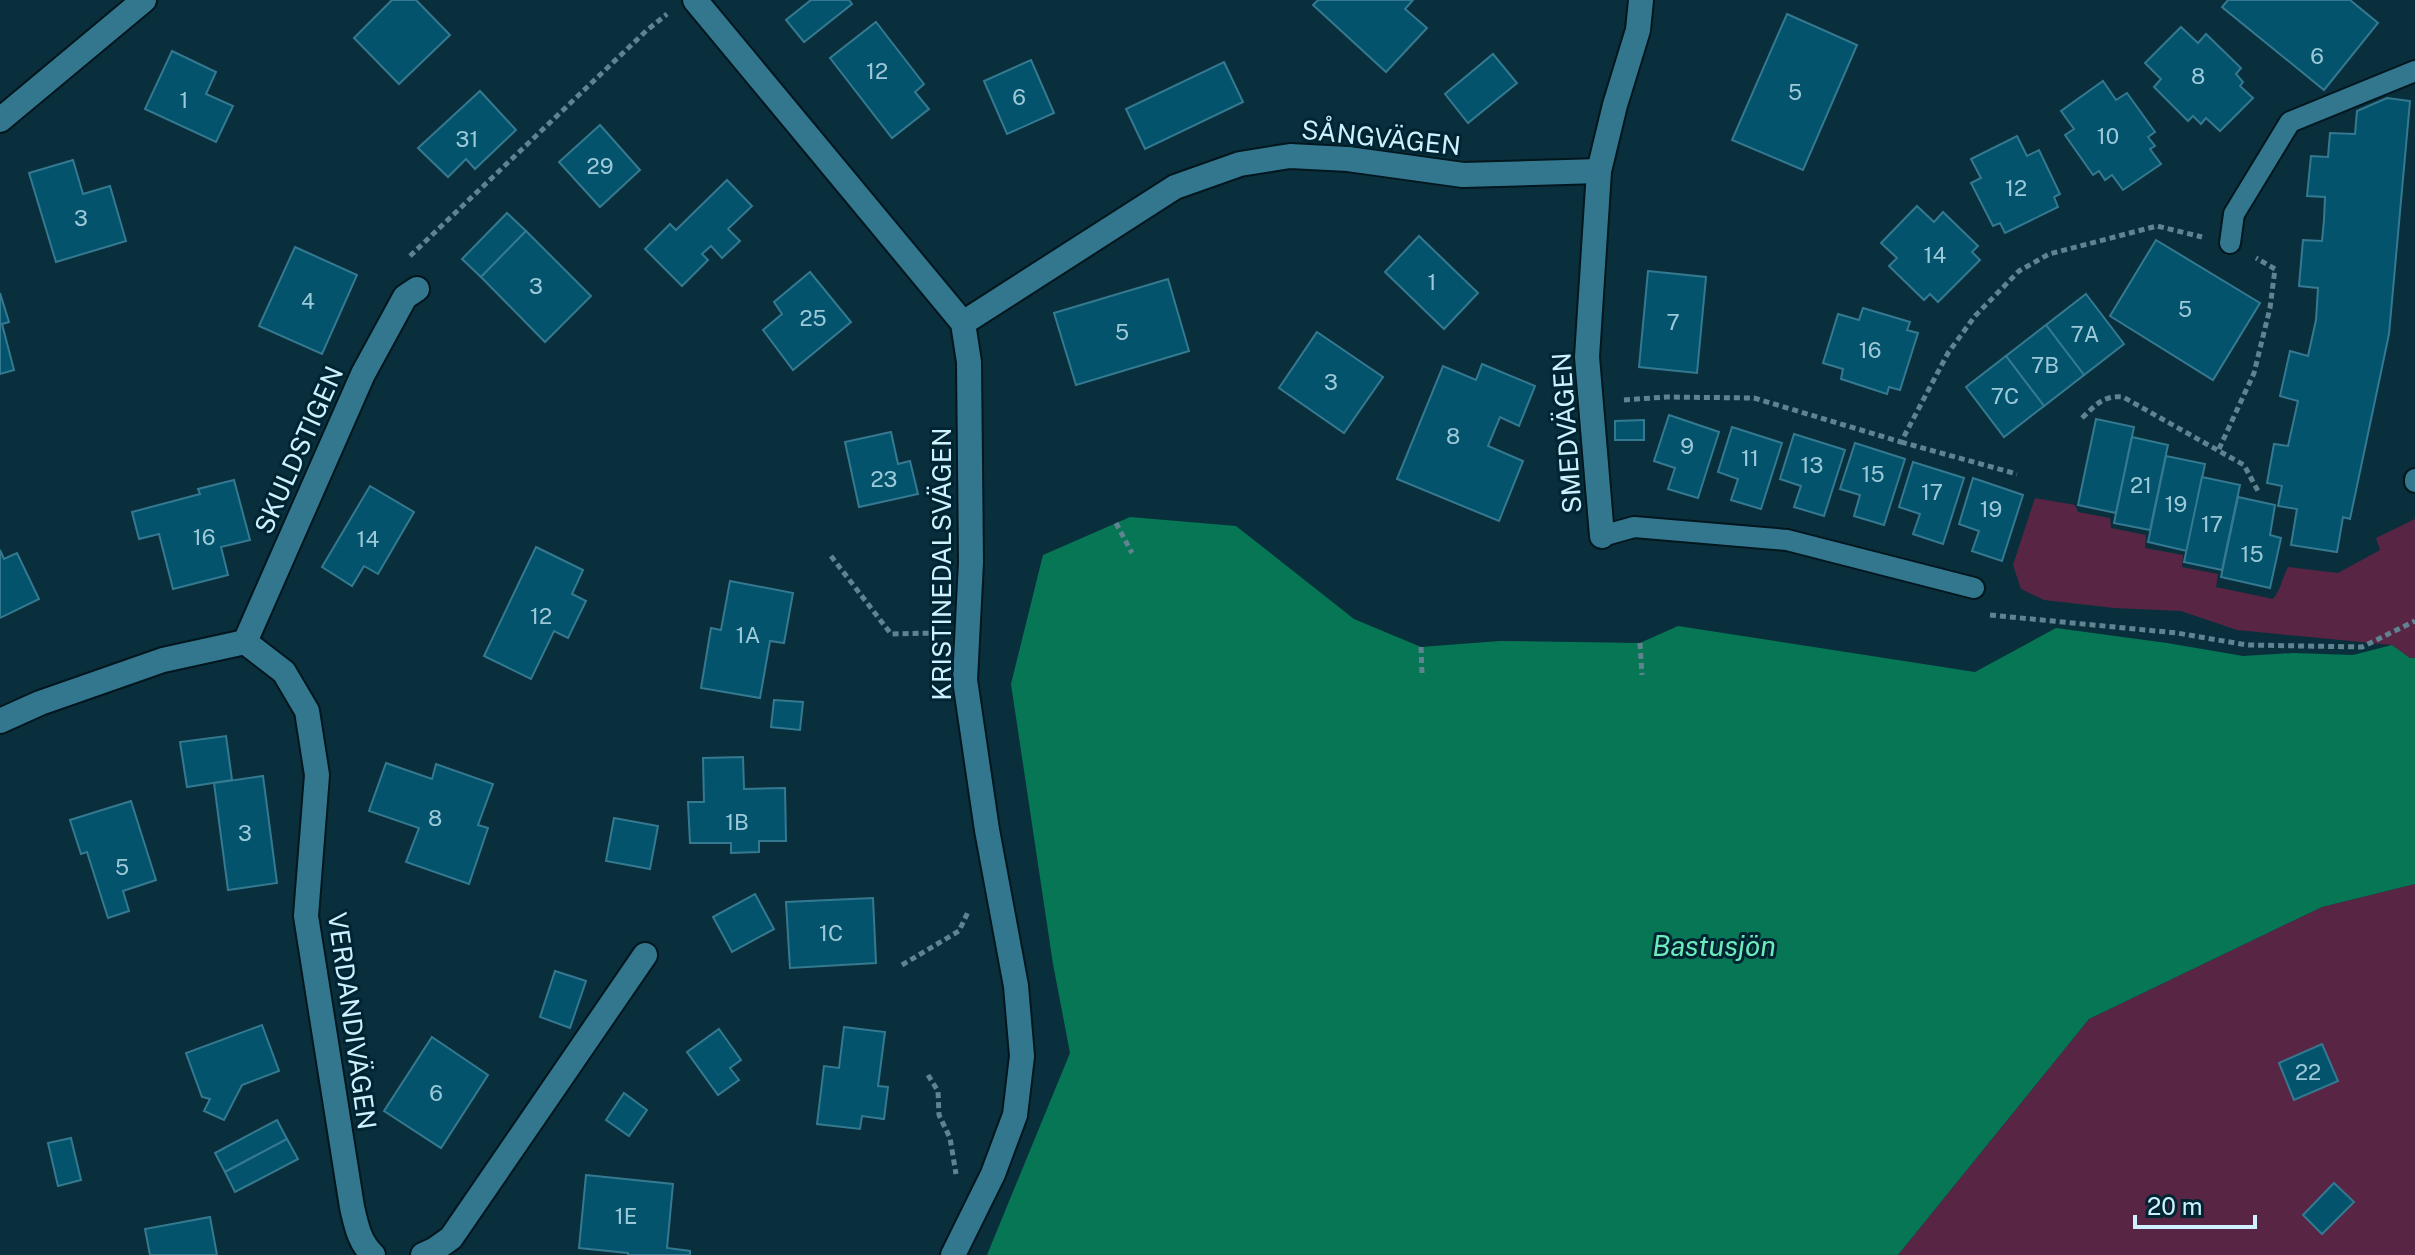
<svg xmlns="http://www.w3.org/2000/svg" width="2415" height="1255" viewBox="0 0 2415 1255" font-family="'Public Sans',sans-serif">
  <rect width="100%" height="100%" fill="#0a2f3c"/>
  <g fill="#582544">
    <path d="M2035 498 2075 505 2078 512 2110 518 2111 528 2146 535 2145 548 2183 555 2182 567 2218 574 2216 587 2273 599C2281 590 2282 578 2288 567L2338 573 2380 550 2376 538 2415 519V658H2410L2392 645 2237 630 2181 611 2114 608 2044 600 2021 589 2013 565Z"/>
    <path d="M2415 884V1255H1898L2089 1019 2322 907Z"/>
  </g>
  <path fill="#077655" d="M1130 517 1236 526 1354 619 1421 647 1500 641 1640 643 1678 626 1975 672 2056 628 2167 643 2243 656 2293 653 2353 655 2392 645 2410 658H2415V884L2322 907 2089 1019 1898 1255H987L1070 1053 1053 964 1011 684 1043 555Z"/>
  <g fill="#02536b" stroke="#357991" stroke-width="2">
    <path d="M392 0H416L450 35 399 84 354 38Z"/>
    <path d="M811 0H849L852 4 804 42 786 20Z"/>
    <path d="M1318 0H1413L1405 9 1427 28 1386 72 1313 5Z"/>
    <path d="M2228 0H2350L2378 23 2324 90 2222 7Z"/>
    <path d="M1787 14 1857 45 1803 170 1732 140Z"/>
    <path d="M876 22 924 84 915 92 929 109 892 138 830 58Z"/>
    <path d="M2181 27 2198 43 2206 34 2241 68 2236 74 2243 82 2240 86 2253 98 2220 131 2206 118 2201 124 2193 116 2188 121 2154 87 2161 79 2145 63Z"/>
    <path d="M172 51 216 72 206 94 233 106 216 142 145 109Z"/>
    <path d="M1493 54 1517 83 1468 123 1445 94Z"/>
    <path d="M1031 60 1054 113 1007 134 984 81Z"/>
    <path d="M1224 62 1243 102 1145 149 1126 109Z"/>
    <path d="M2103 81 2116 100 2127 93 2155 132 2148 137 2155 146 2150 149 2161 164 2123 190 2112 175 2105 180 2099 171 2093 175 2065 135 2074 129 2061 111Z"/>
    <path d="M480 91 516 130 475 169 466 159 448 177 418 148Z"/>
    <path d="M2387 98 2410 101 2389 334 2350 519 2343 517 2337 552 2291 545 2297 509 2278 506 2282 486 2267 483 2274 444 2288 446 2298 401 2280 396 2290 351 2308 356 2316 320 2318 288 2299 286 2303 240 2322 241 2324 220 2325 197 2307 196 2311 156 2328 157 2330 133 2355 134 2357 111Z"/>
    <path d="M600 125 640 170 600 207 559 162Z"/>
    <path d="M2017 136 2027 156 2039 150 2060 194 2054 197 2058 207 2005 233 2000 223 1993 226 1971 183 1981 178 1971 159Z"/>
    <path d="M73 160 83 194 110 186 126 241 56 262 29 173Z"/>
    <path d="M727 180 752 206 728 229 740 241 722 258 711 246 702 254 708 260 682 286 645 249 670 224 676 230Z"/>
    <path d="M1917 206 1934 222 1943 212 1978 246 1972 252 1980 260 1938 302 1930 294 1924 300 1889 266 1897 258 1881 243Z"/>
    <path d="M507 213 526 231 481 277 462 259Z"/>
    <path d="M526 231 591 296 545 342 481 277Z"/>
    <path d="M1419 236 1478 293 1444 329 1385 272Z"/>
    <path d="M2156 240 2260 303 2213 380 2110 316Z"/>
    <path d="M295 247 357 275 322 354 259 326Z"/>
    <path d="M1648 271 1706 277 1697 373 1639 367Z"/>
    <path d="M810 272 851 322 793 370 763 330 782 314 774 302Z"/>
    <path d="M1168 279 1189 351 1076 385 1054 313Z"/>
    <path d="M0 293 9 322 2 324 14 370 0 374Z"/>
    <path d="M2086 294 2124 344 2084 375 2046 325Z"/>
    <path d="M1863 308 1910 322 1907 330 1918 333 1900 390 1889 387 1887 394 1841 379 1843 369 1823 363 1838 314 1859 320Z"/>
    <path d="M2046 325 2084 375 2044 406 2006 356Z"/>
    <path d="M1317 332 1383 377 1344 433 1279 388Z"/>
    <path d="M2006 356 2044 406 2004 437 1966 387Z"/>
    <path d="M1482 364 1535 386 1519 426 1500 417 1488 446 1523 461 1499 521 1397 479 1443 366 1476 380Z"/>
    <path d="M1669 415 1719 432 1698 498 1668 489 1675 468 1654 461Z"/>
    <path d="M2096 419 2134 427 2116 513 2078 505Z"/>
    <path d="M1644 420V440H1615V421Z"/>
    <path d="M1732 427 1782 443 1761 509 1731 500 1738 479 1718 472Z"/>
    <path d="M891 432 898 464 910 461 918 494 859 507 845 442Z"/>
    <path d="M1794 434 1845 450 1824 516 1794 507 1801 486 1780 479Z"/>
    <path d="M2132 437 2168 445 2150 530 2114 523Z"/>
    <path d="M1855 443 1905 459 1884 525 1854 516 1860 495 1840 489Z"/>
    <path d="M2166 456 2205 464 2187 551 2148 542Z"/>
    <path d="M1913 462 1964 478 1943 544 1913 534 1920 514 1899 507Z"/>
    <path d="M2202 477 2240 485 2222 570 2184 562Z"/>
    <path d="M1973 478 2023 495 2002 561 1972 551 1979 531 1959 524Z"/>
    <path d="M234 480 250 540 221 547 228 575 173 589 159 534 139 539 132 512 200 494 198 489Z"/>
    <path d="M370 486 414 512 378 574 364 566 352 586 322 567Z"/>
    <path d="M2238 497 2275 505 2270 535 2281 538 2270 588 2221 577Z"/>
    <path d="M536 547 583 570 572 594 586 601 568 638 554 631 531 679 484 656Z"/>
    <path d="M0 550 4 559 17 553 39 599 0 618Z"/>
    <path d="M730 581 793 593 784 643 770 641 760 698 701 688 711 628 721 630Z"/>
    <path d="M774 700 803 702 800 730 771 727Z"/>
    <path d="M226 736 232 780 187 787 180 742Z"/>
    <path d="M743 757 744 789 785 788 786 841H759V852L731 853V843H690L688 802H704L703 758Z"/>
    <path d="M386 763 432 779 436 764 493 784 478 825 488 828 469 884 406 862 419 828 369 811Z"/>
    <path d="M263 776 277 883 228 890 214 783Z"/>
    <path d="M131 801 156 880 123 891 129 911 108 918 87 852 81 854 70 820Z"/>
    <path d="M614 818 658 826 650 869 606 861Z"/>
    <path d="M755 894 774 929 732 952 713 917Z"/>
    <path d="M873 898 876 963 790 968 786 902Z"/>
    <path d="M555 971 586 981 570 1028 540 1017Z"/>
    <path d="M262 1025 279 1071 242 1085 224 1120 204 1111 210 1099 202 1097 186 1053Z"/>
    <path d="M844 1027 885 1032 878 1086 888 1087 884 1119 862 1116 860 1129 817 1124 824 1066 839 1068Z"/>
    <path d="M719 1029 741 1060 730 1068 739 1080 718 1095 687 1052Z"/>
    <path d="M432 1037 488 1075 441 1148 384 1111Z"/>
    <path d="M2322 1044 2338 1081 2294 1100 2279 1063Z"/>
    <path d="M624 1093 647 1110 629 1136 606 1120Z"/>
    <path d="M277 1120 287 1139 225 1172 215 1153Z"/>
    <path d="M71 1138 81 1180 58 1186 48 1143Z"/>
    <path d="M287 1139 298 1159 235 1192 225 1172Z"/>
    <path d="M586 1175 673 1184 667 1248 690 1251V1255H628V1253L579 1248Z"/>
    <path d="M2334 1183 2354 1202 2322 1234 2303 1215Z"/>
    <path d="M210 1217 217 1255H150L145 1229Z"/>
  </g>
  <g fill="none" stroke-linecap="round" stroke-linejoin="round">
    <g stroke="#02161e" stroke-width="24">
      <g id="lane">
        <path d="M2230 243 2234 214 2290 122 2415 71"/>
        <path d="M2415 482V479"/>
        <path d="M1602 536 1634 527 1787 540 1974 588"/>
      </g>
    </g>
    <g stroke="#02161e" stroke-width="28">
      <g id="street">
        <path d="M695 0 963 323 969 362 971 562 965 680 987 830 1016 986 1022 1056 1015 1115 993 1174 953 1255"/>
        <path d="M0 120 144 0"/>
        <path d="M963 323 1175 187 1240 164 1290 156 1348 159 1463 175 1599 171"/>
        <path d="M1602 536 1587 357 1599 171 1615 105 1638 30 1641 0"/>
        <path d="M245 642 363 374 405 297 417 289"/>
        <path d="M0 721 40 703 163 660 245 642 284 672 307 711 317 775 306 916 352 1207C356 1224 359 1242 373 1255"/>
        <path d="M423 1255 434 1250 451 1238 645 955"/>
      </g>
    </g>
    <g stroke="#608391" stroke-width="5" stroke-dasharray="6 4" stroke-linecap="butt">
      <path d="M410 256 646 31 667 14"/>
      <path d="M1624 400 1666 397 1754 398 1901 442 1948 353 1975 316 2019 271 2049 254 2157 226 2202 237"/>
      <path d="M2082 418C2096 405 2103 395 2123 397L2244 465 2258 491"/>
      <path d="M1901 442 2017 474"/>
      <path d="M2219 449 2254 373 2270 308 2275 269 2256 258"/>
      <path d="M1116 523 1132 553"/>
      <path d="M831 556 891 634 934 633"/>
      <path d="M1990 615 2177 633 2247 645 2362 647 2415 621"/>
      <path d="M1640 643 1642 675"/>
      <path d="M1421 647 1422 673"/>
      <path d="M902 965 959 931 968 912"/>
      <path d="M928 1075 938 1091 939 1115 950 1138 956 1174"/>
    </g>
    <use href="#lane" stroke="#33778f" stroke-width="20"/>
    <use href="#street" stroke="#33778f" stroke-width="24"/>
  </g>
  <g text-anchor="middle" stroke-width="6" stroke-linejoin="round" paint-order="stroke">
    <g font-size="22" fill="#9cc9d9">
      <text x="2317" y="64">6</text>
      <text x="877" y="79">12</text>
      <text x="2198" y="84">8</text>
      <text x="1795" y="100">5</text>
      <text x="1019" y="105">6</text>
      <text x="184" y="108">1</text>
      <text x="2108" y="144">10</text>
      <text x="467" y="147">31</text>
      <text x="600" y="174">29</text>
      <text x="2016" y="196">12</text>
      <text x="81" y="226">3</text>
      <text x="1935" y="263">14</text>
      <text x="1432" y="290">1</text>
      <text x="536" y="294">3</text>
      <text x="308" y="309">4</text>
      <text x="2185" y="317">5</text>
      <text x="813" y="326">25</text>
      <text x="1673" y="330">7</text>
      <text x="1122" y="340">5</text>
      <text x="2085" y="342">7A</text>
      <text x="1870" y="358">16</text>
      <text x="2045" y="373">7B</text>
      <text x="1331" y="390">3</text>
      <text x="2005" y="404">7C</text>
      <text x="1453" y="444">8</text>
      <text x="1687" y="454">9</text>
      <text x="1750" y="466">11</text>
      <text x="1812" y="473">13</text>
      <text x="1873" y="482">15</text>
      <text x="884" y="487">23</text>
      <text x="2141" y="493">21</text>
      <text x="1932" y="500">17</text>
      <text x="2176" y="512">19</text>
      <text x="1991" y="517">19</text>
      <text x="2212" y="532">17</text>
      <text x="204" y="545">16</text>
      <text x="368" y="547">14</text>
      <text x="2252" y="562">15</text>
      <text x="541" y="624">12</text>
      <text x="748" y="643">1A</text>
      <text x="435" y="826">8</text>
      <text x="737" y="830">1B</text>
      <text x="245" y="841">3</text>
      <text x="122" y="875">5</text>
      <text x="831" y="941">1C</text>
      <text x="2308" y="1080">22</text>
      <text x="436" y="1101">6</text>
      <text x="626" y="1224">1E</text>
    </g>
    <g font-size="26" fill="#cff0fe" stroke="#002532">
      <text transform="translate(1381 138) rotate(6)" y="9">SÅNGVÄGEN</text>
      <text transform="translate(1567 433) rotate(-94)" y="9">SMEDVÄGEN</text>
      <text transform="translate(299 450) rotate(-66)" y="9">SKULDSTIGEN</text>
      <text transform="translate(942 564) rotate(-90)" y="9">KRISTINEDALSVÄGEN</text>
      <text transform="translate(352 1021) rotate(82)" y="9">VERDANDIVÄGEN</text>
    </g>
    <g font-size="28" font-style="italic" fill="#6eebba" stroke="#002532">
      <text x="1714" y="956">Bastusjön</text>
    </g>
  </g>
  <path d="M2135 1215v12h120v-12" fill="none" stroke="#cff0fe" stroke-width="4"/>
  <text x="2147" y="1215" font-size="24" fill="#cff0fe" stroke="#002532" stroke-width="6" paint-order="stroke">20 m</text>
</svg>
